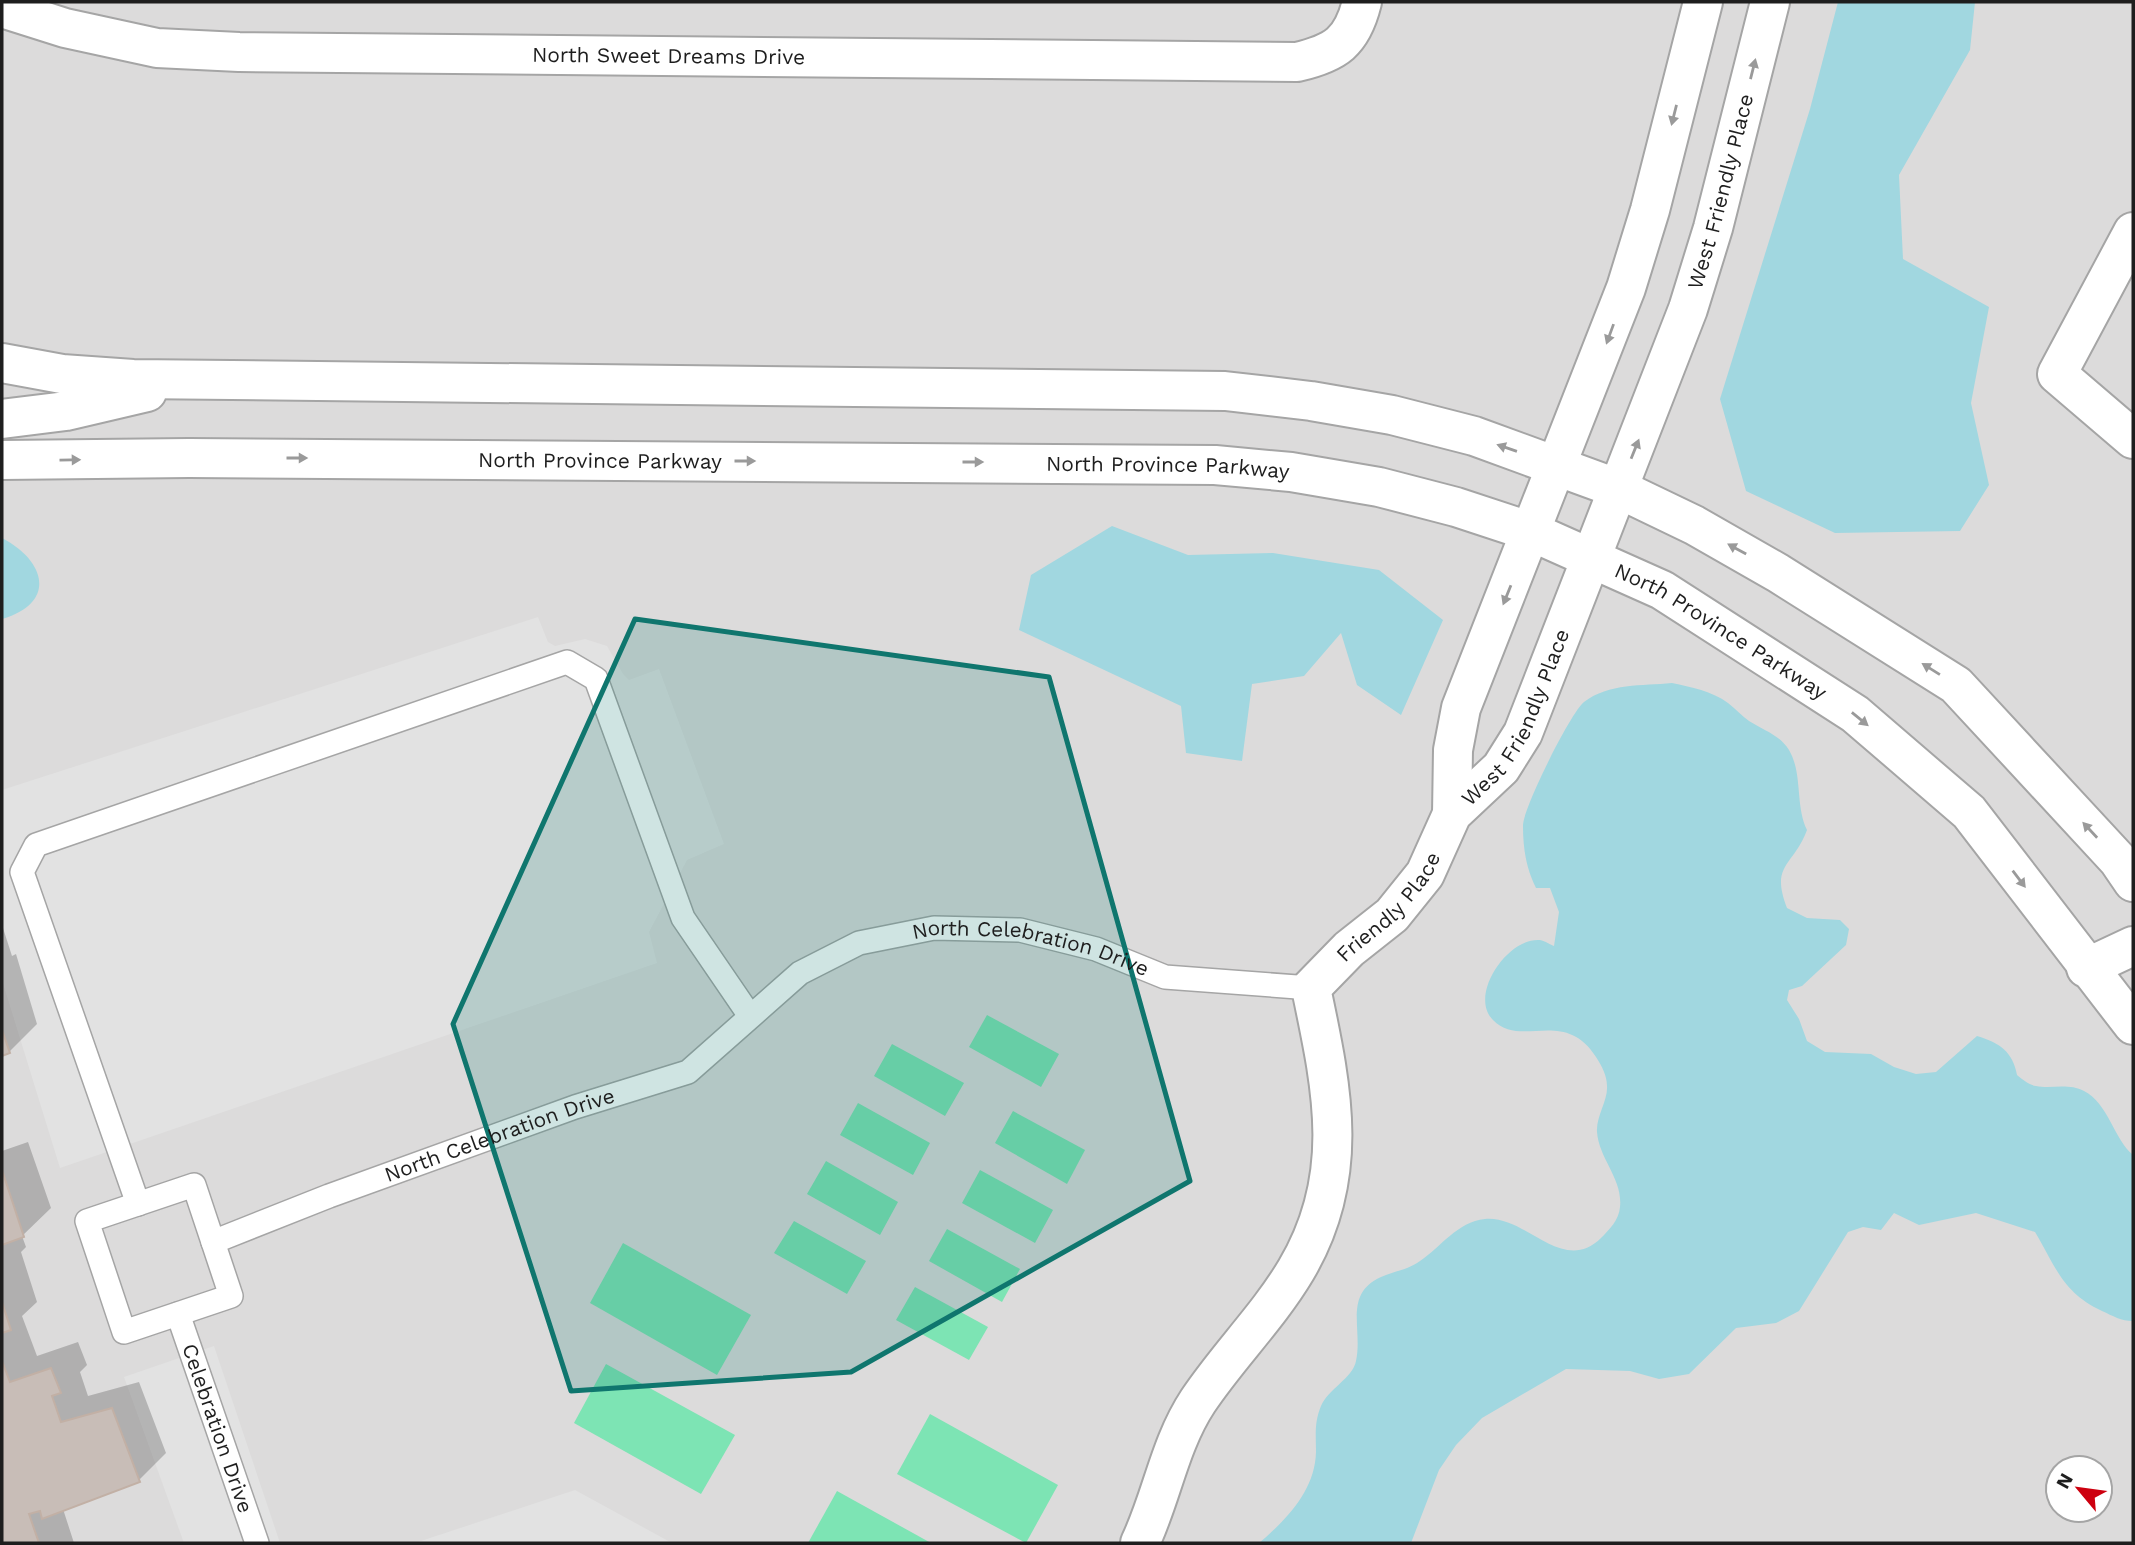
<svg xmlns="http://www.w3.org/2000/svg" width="2135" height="1545" viewBox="0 0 2135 1545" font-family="'Work Sans',sans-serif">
  <rect width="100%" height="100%" fill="#f0ebe4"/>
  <path fill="#dcdbdb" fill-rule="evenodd" d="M2 2H2133V1543H2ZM2058 1468H2100V1510H2058Z"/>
  <g fill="#7de4b4">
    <path d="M987 1015 1059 1054 1041 1087 969 1047Z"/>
    <path d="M892 1044 964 1083 945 1116 874 1076Z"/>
    <path d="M858 1103 930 1143 913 1175 840 1135Z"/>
    <path d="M1013 1111 1085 1150 1067 1184 995 1143Z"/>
    <path d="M826 1161 898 1202 880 1235 807 1194Z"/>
    <path d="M980 1170 1053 1210 1035 1243 962 1203Z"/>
    <path d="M794 1221 866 1261 847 1294 774 1253Z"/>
    <path d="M947 1229 1020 1269 1002 1302 929 1261Z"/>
    <path d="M623 1243 751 1315 717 1375 590 1303Z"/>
    <path d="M915 1287 988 1327 969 1360 896 1320Z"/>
    <path d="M606 1364 735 1435 701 1494 574 1423Z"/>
    <path d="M930 1414 1058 1485 1026 1543 897 1474Z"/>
    <path d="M837 1491 931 1543H808Z"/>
  </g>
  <g fill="#e2e2e2">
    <path d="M538 617 548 642 555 646 585 639 607 646 623 674 629 680 659 669 724 844 687 860 649 932 657 963 60 1168 2 980V790Z"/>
    <path d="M214 1346 280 1543H184L124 1377Z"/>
    <path d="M575 1490 672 1543H415Z"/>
  </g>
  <g fill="#a1d7e0">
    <path d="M1838 2H1975L1970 50 1899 175 1903 259 1989 307 1971 403 1989 485 1960 531 1835 533 1746 491 1720 399 1810 109Z"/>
    <path d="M1112 526 1188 555 1273 553 1379 570 1443 620 1401 715 1357 685 1341 633 1304 676 1252 684 1242 761 1186 753 1181 706 1019 630 1031 575Z"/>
    <path d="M2 538C46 561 57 603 2 619Z"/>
    <path d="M1672 683C1691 687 1712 691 1728 703 1736 709 1742 716 1749 721 1763 730 1780 735 1789 750 1803 774 1795 805 1807 830 1793 867 1770 864 1787 908L1807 918 1840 920 1849 929 1846 945 1802 986 1789 990 1787 1000 1799 1019 1807 1041 1825 1052 1871 1054 1894 1067 1916 1074 1936 1072 1977 1036C2000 1043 2013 1052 2017 1075 2022 1079 2029 1085 2036 1086 2051 1089 2069 1083 2084 1091 2108 1103 2114 1139 2133 1155V1321C2121 1321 2113 1316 2102 1311 2062 1292 2056 1267 2035 1232L1976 1213 1919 1225 1894 1213 1881 1230 1863 1227 1848 1232 1799 1311 1776 1323 1736 1328 1689 1374 1659 1379 1630 1371 1566 1369 1482 1418 1456 1445 1439 1470 1411 1543H1259C1286 1520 1315 1491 1316 1452 1316 1435 1314 1423 1321 1406 1328 1389 1353 1378 1356 1361 1363 1329 1343 1294 1381 1277 1394 1271 1408 1270 1420 1261 1441 1247 1457 1222 1485 1219 1527 1215 1562 1276 1601 1238 1609 1230 1619 1220 1620 1207 1623 1179 1599 1159 1597 1132 1596 1116 1608 1101 1607 1086 1607 1076 1602 1066 1596 1057 1564 1007 1521 1049 1493 1020 1468 995 1508 937 1540 940 1545 941 1551 945 1554 946L1559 912 1550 888H1536C1526 868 1523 848 1523 826 1522 810 1571 712 1584 702 1609 683 1642 686 1672 683Z"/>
  </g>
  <g fill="#0003">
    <path d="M3 928 12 956 16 954 37 1024 9 1052 2 1055Z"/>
    <path d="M28 1142 51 1208 22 1236 26 1247 21 1252 37 1302 22 1316 37 1356 78 1342 87 1365 80 1372 88 1396 139 1382 166 1453 139 1480 63 1509 74 1543H2V1151Z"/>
  </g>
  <g fill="#c8bdb7" stroke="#c2b0a5" stroke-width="2">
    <path d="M2 1030 10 1053 2 1056Z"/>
    <path d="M2 1170 24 1237 2 1245Z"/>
    <path d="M2 1302 11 1330 2 1333Z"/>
    <path d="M2 1361 10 1382 51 1368 61 1393 52 1396 61 1422 112 1408 140 1482 42 1519 40 1511 29 1514 39 1543H2Z"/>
  </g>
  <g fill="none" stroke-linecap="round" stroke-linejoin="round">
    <g stroke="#a5a5a5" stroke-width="26">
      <g id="service">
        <path d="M194 1185 231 1296 124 1332 87 1221Z"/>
        <path d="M138 1204 22 872 36 845 567 662 596 679 683 918 750 1016"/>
        <path id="s1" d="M213 1242 329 1196 575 1107 688 1072 800 973 859 943 934 928 1020 930 1096 949 1165 977 1311 988"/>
        <path id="s2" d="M178 1314 257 1543"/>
      </g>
    </g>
    <g stroke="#a5a5a5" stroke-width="42">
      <g id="minor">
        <path id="s3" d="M2 8 65 28 157 48 239 52 1297 62C1336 53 1352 42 1362 2"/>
        <path d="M2133 232 2057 374 2133 439"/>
        <path d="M1452 814 1453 750 1461 708 1626 288 1650 210 1703 2"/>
        <path d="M2086 968 2133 946"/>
        <path id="s4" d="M1140 1543C1162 1497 1169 1445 1198 1401 1228 1356 1268 1317 1296 1270 1352 1176 1332 1088 1311 988L1349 949 1392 915 1425 874 1452 814 1501 768 1523 733 1688 309 1713 228 1770 2"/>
      </g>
    </g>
    <g stroke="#a5a5a5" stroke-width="42">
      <g id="tertiary">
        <path d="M2 363 62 374 133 379 1225 391 1311 401 1392 415 1474 436 1619 489 1694 525 1778 573 1956 685 2118 860 2133 882"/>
        <path d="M2 419 66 411 147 392"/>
        <path id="s5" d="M2 460 189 458 1215 465 1291 472 1379 487 1456 507 1532 532 1662 590 1855 714 1969 812 2133 1025"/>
      </g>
    </g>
    <use href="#service" stroke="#fff" stroke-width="23"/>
    <use href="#minor" stroke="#fff" stroke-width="38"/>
    <use href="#tertiary" stroke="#fff" stroke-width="38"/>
  </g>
  <defs><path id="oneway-solid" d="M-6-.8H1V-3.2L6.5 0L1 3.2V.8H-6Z" transform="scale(1.75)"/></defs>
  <g fill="#9a9a9a">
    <use href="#oneway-solid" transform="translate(1753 69) rotate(-76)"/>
    <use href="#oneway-solid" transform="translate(1674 115) rotate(104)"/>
    <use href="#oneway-solid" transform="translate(1610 334) rotate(110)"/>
    <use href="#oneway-solid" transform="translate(1507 448) rotate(-161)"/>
    <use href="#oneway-solid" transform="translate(1635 449) rotate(-68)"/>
    <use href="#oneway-solid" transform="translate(297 458)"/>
    <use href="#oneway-solid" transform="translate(70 460) rotate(-1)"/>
    <use href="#oneway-solid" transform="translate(745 461)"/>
    <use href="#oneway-solid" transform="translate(973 462)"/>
    <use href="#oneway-solid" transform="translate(1737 549) rotate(-151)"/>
    <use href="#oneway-solid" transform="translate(1507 595) rotate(112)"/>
    <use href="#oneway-solid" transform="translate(1931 669) rotate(-148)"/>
    <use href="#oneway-solid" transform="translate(1860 719) rotate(39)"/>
    <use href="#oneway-solid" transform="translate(2090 830) rotate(-133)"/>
    <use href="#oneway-solid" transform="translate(2019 879) rotate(53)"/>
  </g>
  <path fill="#0f766e" fill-opacity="0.2" stroke="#0f766e" stroke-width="5" stroke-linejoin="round" d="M635 619 1049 677 1190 1181 851 1372 571 1391 453 1024Z"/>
  <g text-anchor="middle" stroke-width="7" stroke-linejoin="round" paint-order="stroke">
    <g font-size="21" fill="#1e1e1e" stroke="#fff">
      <text dy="7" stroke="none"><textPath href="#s3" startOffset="672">North Sweet Dreams Drive</textPath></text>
      <text dy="7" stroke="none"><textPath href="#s4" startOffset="1521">West Friendly Place</textPath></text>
      <text dy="7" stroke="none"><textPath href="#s5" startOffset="598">North Province Parkway</textPath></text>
      <text dy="7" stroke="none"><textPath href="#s5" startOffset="1166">North Province Parkway</textPath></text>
      <text dy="7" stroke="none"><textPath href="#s5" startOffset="1752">North Province Parkway</textPath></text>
      <text dy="7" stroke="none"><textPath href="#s4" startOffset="954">West Friendly Place</textPath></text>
      <text dy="7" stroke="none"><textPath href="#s4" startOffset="721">Friendly Place</textPath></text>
      <text dy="7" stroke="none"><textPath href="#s1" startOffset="896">North Celebration Drive</textPath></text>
      <text dy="7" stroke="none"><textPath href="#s1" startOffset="306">North Celebration Drive</textPath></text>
      <text dy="7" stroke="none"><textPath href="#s2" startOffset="121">Celebration Drive</textPath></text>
    </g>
  </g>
  <rect width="2135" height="1545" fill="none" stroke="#1e1e1e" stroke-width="7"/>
  <g transform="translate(2079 1489) rotate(299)"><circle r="33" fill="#ffffff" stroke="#a5a5a5" stroke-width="2"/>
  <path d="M0-5L12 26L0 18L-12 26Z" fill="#cd000f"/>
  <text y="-10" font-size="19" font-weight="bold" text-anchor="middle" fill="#1e1e1e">N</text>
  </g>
</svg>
